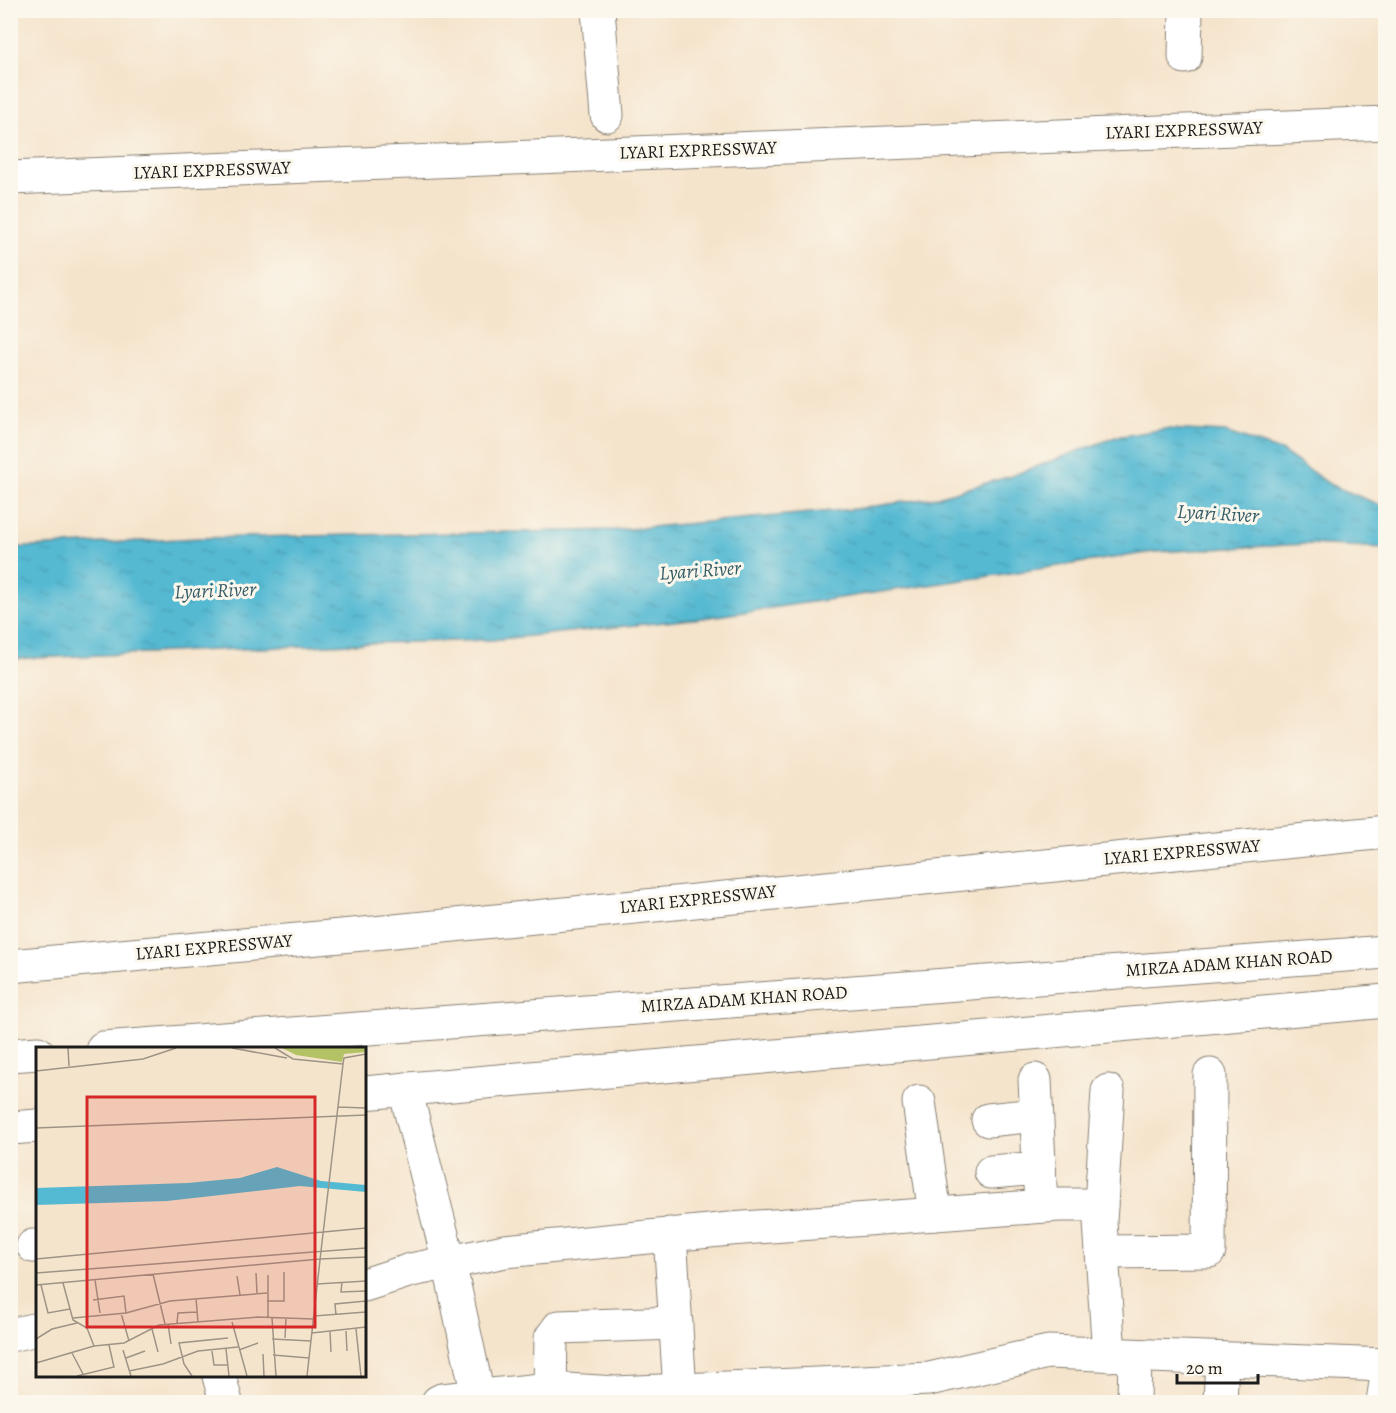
<svg xmlns="http://www.w3.org/2000/svg" width="1396" height="1413" viewBox="0 0 1396 1413" font-family="Alegreya,serif">
  <defs>
    <pattern id="water-ripples" width="26" height="14" patternUnits="userSpaceOnUse" patternTransform="scale(1.5)"><rect width="26" height="14" fill="#54b9d2"/><path d="M2 4q2-2 4 0t4 0M15 11q2-2 4 0t4 0" fill="none" stroke="#499eb4"/></pattern>
  </defs>
  <rect width="100%" height="100%" fill="#fbf7ec"/>
  <filter id="ink" filterUnits="userSpaceOnUse"><feTurbulence type="fractalNoise" baseFrequency=".0167" numOctaves="2"/><feDisplacementMap in="SourceGraphic" scale="12" xChannelSelector="R" yChannelSelector="G"/><feConvolveMatrix kernelMatrix="1 2 1 2 8 2 1 2 1" color-interpolation-filters="sRGB"/></filter>
  <filter id="wash" filterUnits="userSpaceOnUse"><feTurbulence type="fractalNoise" baseFrequency=".008" numOctaves="4" result="noise"/><feDisplacementMap in="SourceGraphic" scale="24" xChannelSelector="R" yChannelSelector="G"/><feGaussianBlur stdDeviation="1.35" result="paint"/><feColorMatrix in="noise" values="0 0 0 0 0 0 0 0 0 0 0 0 0 0 0 0 0 1.4 0 .05"/><feComposite in="paint" operator="in"/></filter>
  <g filter="url(#wash)">
    <rect width="100%" height="100%" fill="#f5e4cc"/>
    <path fill="url(#water-ripples)" stroke="#386a77" stroke-width="1.5" d="M1165 429 1225 432 1283 452 1331 485 1385 507V548L1308 544 1154 552 703 618 491 640 375 643 11 659V548L198 538 617 530 855 509 937 497 1011 476 1116 437Z"/>
  </g>
  <g filter="url(#ink)">
    <g fill="none" stroke-linecap="round" stroke-linejoin="round">
      <g stroke="#888074" stroke-width="35">
        <g id="minor">
          <path d="M598 10 607 115"/>
          <path d="M1185 57 1186 10"/>
          <path d="M1035 1080 1041 1206"/>
          <path d="M405 1089 449 1262 478 1396"/>
          <path d="M1108 1091 1100 1222 1109 1355"/>
          <path d="M364 1093 1386 1001"/>
          <path d="M919 1102 935 1214"/>
          <path d="M988 1120 1036 1115"/>
          <path d="M10 1128 38 1126"/>
          <path d="M991 1172 1039 1168"/>
          <path d="M670 1234 680 1391"/>
          <path d="M33 1246H38"/>
          <path d="M1102 1252 1209 1251 1210 1075"/>
          <path d="M364 1285 411 1270 505 1251 730 1229 1059 1205H1101"/>
          <path d="M10 1335 38 1329"/>
          <path d="M219 1376 226 1402"/>
          <path d="M550 1389 551 1338 559 1327 676 1323"/>
          <path d="M438 1402 442 1400 550 1389 616 1393 929 1379 1048 1352 1386 1365"/>
          <path d="M1134 1402 1135 1356"/>
          <path d="M1220 1402 1222 1359"/>
        </g>
      </g>
      <g stroke="#888074" stroke-width="35">
        <g id="major">
          <path d="M103 1048 1386 952"/>
          <path d="M10 1055 38 1053"/>
          <path d="M1383 1402 1386 1382"/>
        </g>
      </g>
      <g stroke="#888074" stroke-width="35">
        <g id="highway">
          <path d="M10 178 1386 123"/>
          <path d="M10 966 374 933 1386 832"/>
        </g>
      </g>
      <use href="#minor" stroke="#fff" stroke-width="33"/>
      <use href="#major" stroke="#fff" stroke-width="33"/>
      <use href="#highway" stroke="#fff" stroke-width="33"/>
    </g>
  </g>
  <g text-anchor="middle" stroke-width="6" stroke-linejoin="round" paint-order="stroke">
    <g font-size="18" fill="#1c1c1c" stroke="#fbf7ec">
      <text transform="translate(1184 130) rotate(-2)" y="6">LYARI EXPRESSWAY</text>
      <text transform="translate(698 150) rotate(-2)" y="6">LYARI EXPRESSWAY</text>
      <text transform="translate(212 170) rotate(-2)" y="6">LYARI EXPRESSWAY</text>
      <text transform="translate(1182 852) rotate(-5)" y="6">LYARI EXPRESSWAY</text>
      <text transform="translate(698 899) rotate(-6)" y="6">LYARI EXPRESSWAY</text>
      <text transform="translate(214 947) rotate(-5)" y="6">LYARI EXPRESSWAY</text>
      <text transform="translate(1229 963) rotate(-4)" y="6">MIRZA ADAM KHAN ROAD</text>
      <text transform="translate(744 999) rotate(-4)" y="6">MIRZA ADAM KHAN ROAD</text>
    </g>
    <g font-size="20" font-style="italic" fill="#325b65" stroke="#fbf7ec">
      <text transform="translate(1218 513) rotate(3)" y="7">Lyari River</text>
      <text transform="translate(700 570) rotate(-4)" y="7">Lyari River</text>
      <text transform="translate(215 590) rotate(-2)" y="7">Lyari River</text>
    </g>
  </g>
  <g transform="translate(36 1047)">
    <rect width="330" height="330" fill="#f5e4cc"/>
    <path d="M246 1H330V5L308 7 306 15 260 8Z" fill="#b3c265"/>
    <path d="M241 120 285 134 330 138V145L264 139 131 154 0 158V141L152 136 204 131Z" fill="#54b9d2"/>
    <path fill="none" stroke="#9e9486" stroke-width="1.5" d="M32 1 33 19M196 1 251 11M239 1 257 12 307 17M0 24 107 12 140 1M302 60 330 61M0 81 330 68M285 204 307 17 308 11 330 7M0 212 330 181M284 212 330 210M0 226 330 201M220 226 221 246M117 227 129 277M232 228V271M201 229 204 248M59 233 64 266M306 235 305 245 330 244M27 236 37 273 51 281 58 299M281 237 330 234M0 238 284 212M5 238 12 266 34 262M160 251 162 276M57 253 88 249 90 266M231 254H248V225M85 266 93 294M300 268 299 257 330 254M278 269 330 265M37 271 90 266 134 254 231 246M236 271 240 329M196 275 211 329M141 276 142 266 161 265M132 277 135 297M116 282 122 305M320 282 325 329M310 284 311 304M294 285 295 305M276 286 330 280M249 291 250 271M0 292 16 282 41 276M236 292 275 294M190 302 193 329M87 303 95 329M203 303 222 296M176 304 178 318H191M36 306 47 327M227 307 228 329M237 308 273 311M90 311 109 304M0 316 58 299 88 296 123 278 222 270 277 272M93 324 127 317 162 304 202 300M41 329 78 320 73 298M156 329 148 317 143 296 192 291M271 329 285 204"/>
    <path fill="#d62828" fill-opacity="0.15" stroke="#d62828" stroke-width="3" d="M51 50H279V280H51Z"/>
    <rect width="330" height="330" fill="none" stroke="#1c1c1c" stroke-width="3"/>
  </g>
  <rect width="1396" height="1413" fill="none" stroke="#fbf7ec" stroke-width="36"/>
  <path d="M1177 1374v9h81v-9" fill="none" stroke="#1c1c1c" stroke-width="3"/>
  <text x="1186" y="1374" font-size="18" fill="#1c1c1c" stroke="#fbf7ec" stroke-width="4.5" paint-order="stroke">20 m</text>
</svg>
